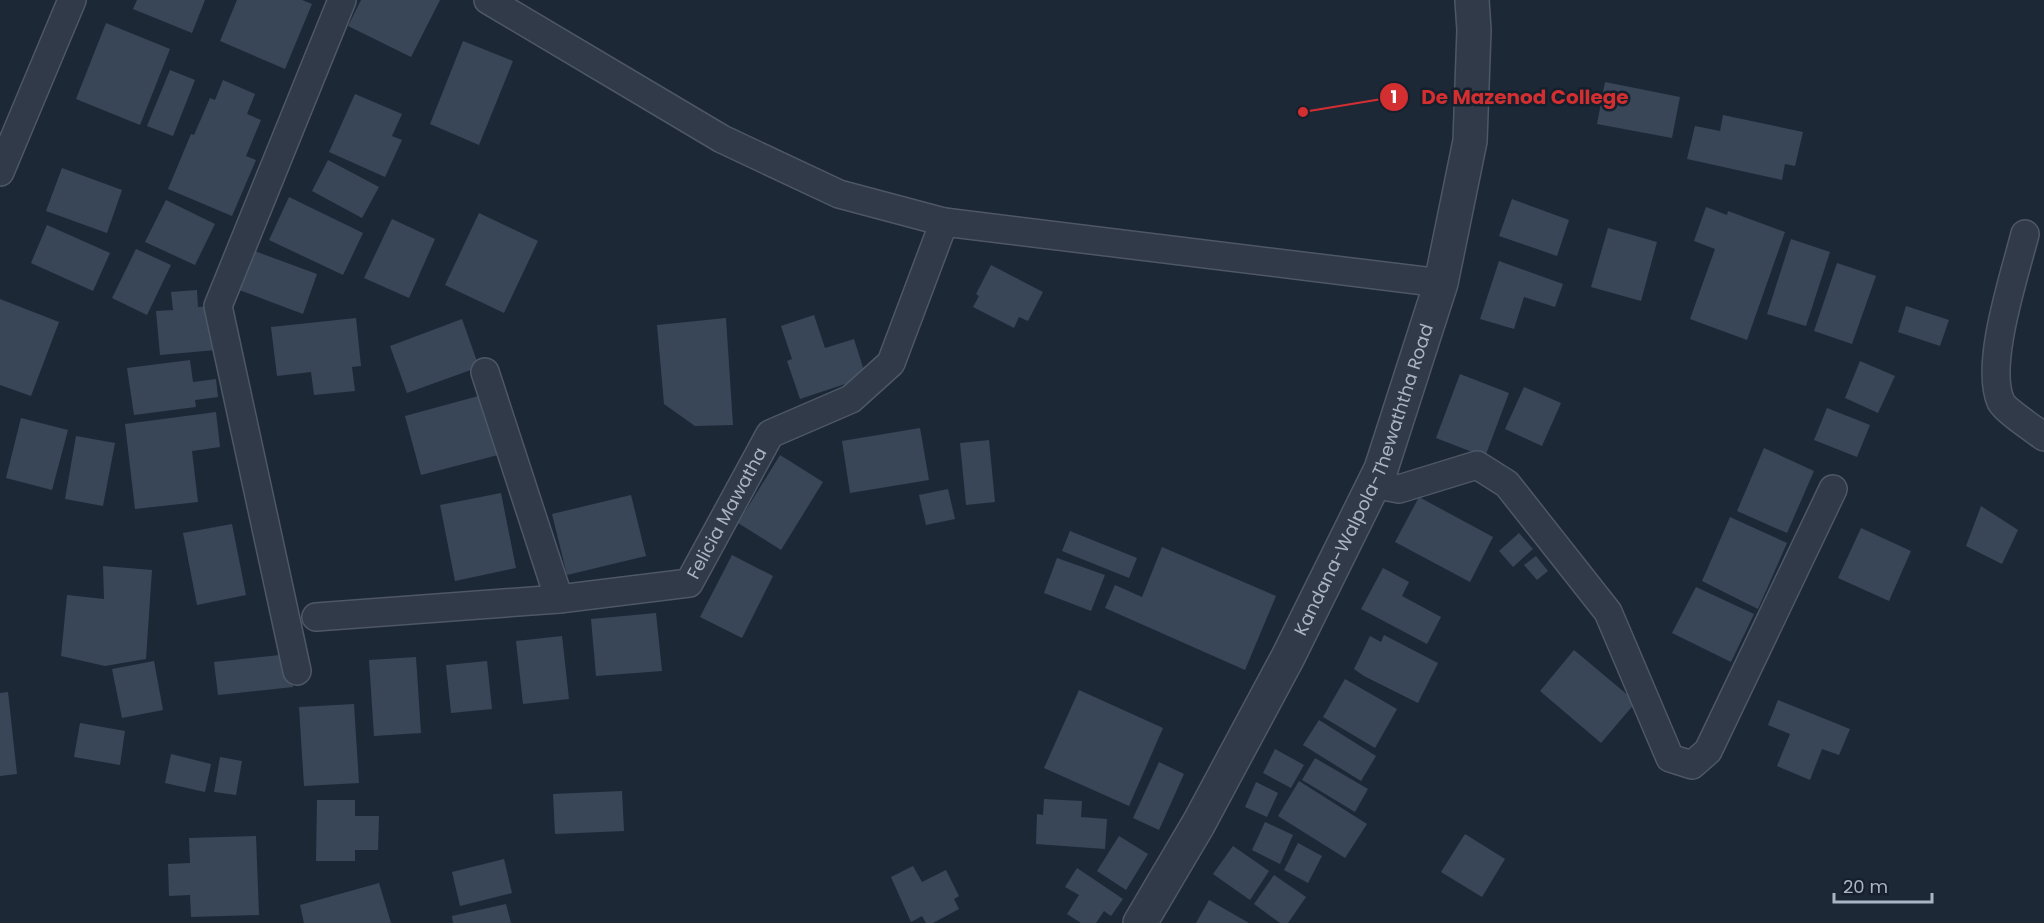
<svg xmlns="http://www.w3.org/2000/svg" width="2044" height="923" viewBox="0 0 2044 923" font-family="Poppins,sans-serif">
  <rect width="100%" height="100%" fill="#1d2837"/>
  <g fill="#384658">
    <path d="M137 0H205L192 33 133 9Z"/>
    <path d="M237 0H302L312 4 285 69 220 41Z"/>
    <path d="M361 0H440L411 57 348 26Z"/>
    <path d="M106 23 170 49 140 125 76 99Z"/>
    <path d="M463 41 513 61 479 145 430 124Z"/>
    <path d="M170 70 195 80 173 136 147 126Z"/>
    <path d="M223 80 255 94 247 114 261 120 246 156 256 160 232 216 168 189 191 134 194 135 210 98 215 100Z"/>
    <path d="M1605 82 1680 97 1672 138 1597 124Z"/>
    <path d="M355 94 402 114 392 136 402 140 385 177 329 152Z"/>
    <path d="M1723 115 1803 132 1795 166 1785 164 1782 180 1687 159 1695 126 1720 131Z"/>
    <path d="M328 160 379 187 362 218 312 191Z"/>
    <path d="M62 168 122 190 107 233 46 211Z"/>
    <path d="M289 197 363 233 343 275 269 240Z"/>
    <path d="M1512 199 1569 220 1557 256 1499 236Z"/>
    <path d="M166 200 215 224 195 265 145 242Z"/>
    <path d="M1706 207 1727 215 1728 211 1785 232 1747 340 1690 319 1715 249 1694 241Z"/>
    <path d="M479 213 538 241 504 313 445 285Z"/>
    <path d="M392 219 435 239 409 298 364 278Z"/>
    <path d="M47 225 110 253 93 291 31 263Z"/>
    <path d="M1608 228 1657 242 1641 301 1591 287Z"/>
    <path d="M1791 239 1830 252 1806 326 1767 314Z"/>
    <path d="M136 249 171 265 147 315 112 298Z"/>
    <path d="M249 249 317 274 303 314 234 288Z"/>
    <path d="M1499 261 1563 284 1555 307 1524 297 1514 329 1480 319Z"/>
    <path d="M1837 263 1876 276 1852 344 1814 331Z"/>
    <path d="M991 265 1043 292 1028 321 1019 317 1014 328 973 307 979 296 976 294Z"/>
    <path d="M197 290 198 307 213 306 216 350 160 355 156 311 173 310 171 292Z"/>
    <path d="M0 299 59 322 31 396 0 385Z"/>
    <path d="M1906 306 1949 320 1940 346 1898 332Z"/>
    <path d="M814 315 825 348 854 339 866 377 800 399 787 361 792 359 781 326Z"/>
    <path d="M356 318 361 366 352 367 355 391 314 395 311 372 277 376 271 327Z"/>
    <path d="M726 318 733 425 695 426 664 404 657 325Z"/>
    <path d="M462 319 479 367 407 393 390 346Z"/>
    <path d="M190 360 193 382 216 379 218 397 195 400 196 407 134 415 127 368Z"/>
    <path d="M1860 361 1895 376 1878 413 1845 398Z"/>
    <path d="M1460 374 1509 393 1485 457 1436 438Z"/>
    <path d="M1524 387 1561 403 1542 446 1505 429Z"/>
    <path d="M482 395 498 455 421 475 405 416Z"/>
    <path d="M1827 408 1870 425 1857 457 1814 440Z"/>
    <path d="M216 412 220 447 192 451 198 502 135 509 125 424Z"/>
    <path d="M21 418 68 430 52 490 6 478Z"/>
    <path d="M920 428 929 480 850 493 842 441Z"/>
    <path d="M76 436 115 443 103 506 65 499Z"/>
    <path d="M989 440 995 502 966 505 960 443Z"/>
    <path d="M1764 448 1814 471 1787 533 1737 511Z"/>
    <path d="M780 455 823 482 781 550 738 523Z"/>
    <path d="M948 489 955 519 926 525 919 495Z"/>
    <path d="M501 493 516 568 455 581 440 505Z"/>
    <path d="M631 495 646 556 567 575 552 514Z"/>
    <path d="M1419 497 1493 537 1470 582 1395 542Z"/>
    <path d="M1981 506 2018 530 2002 564 1966 546Z"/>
    <path d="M1730 517 1787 543 1758 609 1702 581Z"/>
    <path d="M232 524 246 595 197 605 183 533Z"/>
    <path d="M1861 528 1911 551 1889 601 1838 578Z"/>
    <path d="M1070 531 1137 558 1129 578 1062 551Z"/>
    <path d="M1519 533 1533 549 1513 567 1499 551Z"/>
    <path d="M1162 547 1276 596 1245 670 1105 608 1115 585 1142 597Z"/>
    <path d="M732 555 773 576 742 638 700 617Z"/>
    <path d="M1536 556 1548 571 1537 580 1524 565Z"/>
    <path d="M1057 558 1105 575 1091 611 1044 593Z"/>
    <path d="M103 566 152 570 146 659 105 666 61 656 67 595 104 599Z"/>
    <path d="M1383 568 1409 582 1402 596 1441 617 1427 644 1361 609Z"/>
    <path d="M1696 587 1754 614 1731 662 1672 633Z"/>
    <path d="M656 613 662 671 596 676 591 619Z"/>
    <path d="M1384 635 1438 663 1418 703 1364 676 1354 669 1370 636 1381 642Z"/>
    <path d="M562 636 569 699 523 704 516 641Z"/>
    <path d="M1574 650 1636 702 1601 743 1540 691Z"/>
    <path d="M289 654 293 687 218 695 214 662Z"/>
    <path d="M416 657 421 733 374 736 369 660Z"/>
    <path d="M154 661 163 710 122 718 112 669Z"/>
    <path d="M487 661 492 709 451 713 446 665Z"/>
    <path d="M1345 679 1397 709 1375 748 1323 717Z"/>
    <path d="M1079 690 1163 728 1129 806 1044 768Z"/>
    <path d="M8 692 17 774 0 776V693Z"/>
    <path d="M1778 700 1850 729 1839 755 1822 749 1810 780 1777 766 1790 734 1768 725Z"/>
    <path d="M354 704 359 783 304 786 299 707Z"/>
    <path d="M1319 720 1376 756 1361 781 1303 745Z"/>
    <path d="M80 723 125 731 120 765 74 757Z"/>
    <path d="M1275 749 1304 765 1291 788 1263 773Z"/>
    <path d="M171 754 211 764 205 792 165 783Z"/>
    <path d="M220 757 242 761 236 795 214 792Z"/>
    <path d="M1315 758 1368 789 1355 812 1302 780Z"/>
    <path d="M1159 762 1184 774 1159 830 1133 818Z"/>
    <path d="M1299 781 1367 824 1345 858 1278 816Z"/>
    <path d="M1256 782 1278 793 1267 817 1245 807Z"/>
    <path d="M622 791 624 831 555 834 553 794Z"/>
    <path d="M1044 799 1082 801 1081 817 1107 819 1105 849 1036 844 1037 814 1043 815Z"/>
    <path d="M317 800H355V816H379L378 850H355V861H316Z"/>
    <path d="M1265 822 1293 835 1280 864 1252 850Z"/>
    <path d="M1465 834 1505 859 1482 897 1441 872Z"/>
    <path d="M256 836 259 915 191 917 190 895 169 896 168 864 190 863 189 838Z"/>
    <path d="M1119 836 1148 854 1126 890 1097 871Z"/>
    <path d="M1298 843 1322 856 1308 883 1284 870Z"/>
    <path d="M1233 846 1269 871 1250 900 1213 874Z"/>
    <path d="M504 859 512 893 460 906 452 872Z"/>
    <path d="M913 866 922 882 946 870 959 896 954 899 959 909 933 923H926L922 916 911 922 891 877Z"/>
    <path d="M1077 868 1123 899 1111 916 1104 911 1096 923H1081L1067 914 1079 895 1065 887Z"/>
    <path d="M1274 875 1306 897 1288 923H1280L1254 904Z"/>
    <path d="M379 883 391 923H304L300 905Z"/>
    <path d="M1209 900 1249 923H1196Z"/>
    <path d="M506 904 511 923H453L452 916Z"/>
  </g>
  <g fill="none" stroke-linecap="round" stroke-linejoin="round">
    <g stroke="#4e5766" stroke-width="30">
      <g id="minor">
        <path d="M488 0 722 139 839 194 944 222 1441 283"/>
        <path d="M0 172 72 0"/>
        <path d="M2025 234C2015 274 1984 365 2001 402 2005 410 2035 430 2044 437"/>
        <path d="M485 372 559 599"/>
        <path d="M1373 484 1399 489 1477 465 1507 484 1608 612 1670 758 1692 765 1708 751 1833 489"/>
        <path id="s1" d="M316 617 559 599 689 583 770 434 851 399 891 363 944 222"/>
        <path d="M297 671 218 306 342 0"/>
      </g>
    </g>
    <g stroke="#4e5766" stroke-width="36">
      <g id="tertiary">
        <path id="s2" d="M1140 923 1199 823 1288 657 1381 469 1441 283 1470 141 1474 30 1472 0"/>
      </g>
    </g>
    <use href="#minor" stroke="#303a48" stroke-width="27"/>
    <use href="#tertiary" stroke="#303a48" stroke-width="33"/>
  </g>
  <g text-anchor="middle" stroke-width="5" stroke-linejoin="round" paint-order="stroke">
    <g font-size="18" fill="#aab4c5" stroke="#161f2c">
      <text dy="6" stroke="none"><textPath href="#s2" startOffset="498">Kandana-Walpola-Thewaththa Road</textPath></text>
      <text dy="6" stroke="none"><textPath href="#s1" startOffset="454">Felicia Mawatha</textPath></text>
    </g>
  </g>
  <path fill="none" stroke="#d42f30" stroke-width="2" d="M1303 112L1394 97"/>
  <g fill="#d42f30" stroke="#161f2c" stroke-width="2">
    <circle cx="1303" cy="112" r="6"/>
    <circle cx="1394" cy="97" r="15"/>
  </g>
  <g font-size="18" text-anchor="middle" font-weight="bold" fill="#fff">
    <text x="1394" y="103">1</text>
  </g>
  <g font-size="20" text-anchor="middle" font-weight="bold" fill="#d42f30" stroke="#161f2c" stroke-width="5" stroke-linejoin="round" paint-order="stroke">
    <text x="1525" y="104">De Mazenod College</text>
  </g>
  <path d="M1834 893v9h98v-9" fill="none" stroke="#aab4c5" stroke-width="3"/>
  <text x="1843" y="893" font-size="18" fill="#aab4c5" stroke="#161f2c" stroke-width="4.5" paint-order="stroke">20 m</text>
</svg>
